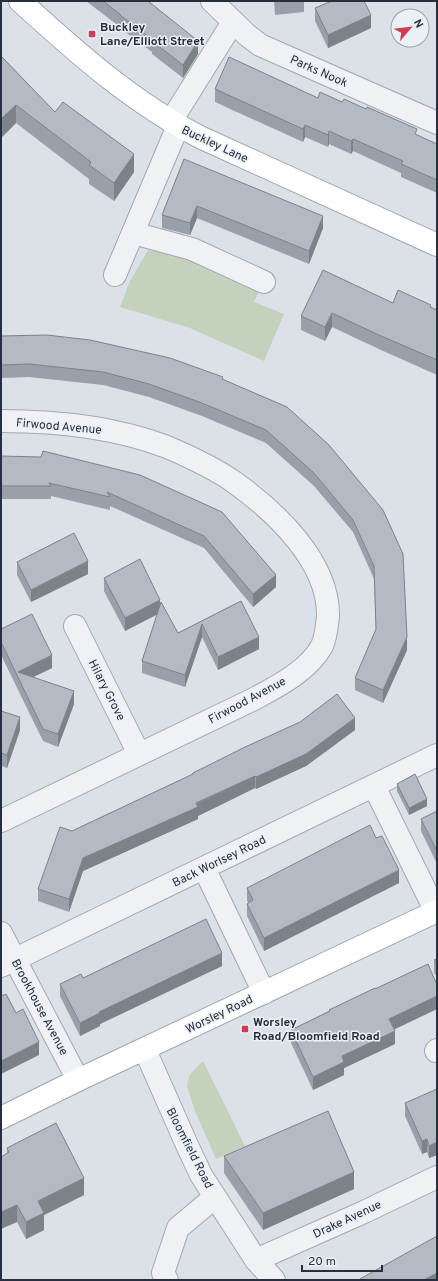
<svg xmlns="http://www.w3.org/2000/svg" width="438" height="1281" viewBox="0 0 438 1281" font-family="Overpass,sans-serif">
  <rect width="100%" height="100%" fill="#dce1e7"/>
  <g fill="#c3d1bd">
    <path d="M148 250 188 258 260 289 254 302 284 314 264 361 190 328 120 307 130 281Z"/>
    <path d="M203 1061 245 1146 216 1159 195 1111 187 1087 189 1076 194 1070Z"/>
  </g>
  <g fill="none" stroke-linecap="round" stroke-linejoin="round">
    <g stroke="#a1a8b1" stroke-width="24">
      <g id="minor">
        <path d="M212 1 247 35 260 45 437 123"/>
        <path d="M171 121 233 22"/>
        <path d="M133 233 192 249 264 282"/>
        <path d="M115 275 178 126"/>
        <path d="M1 421C57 421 115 427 167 447 188 456 217 470 234 482 276 512 329 562 328 616 327 625 326 637 322 646 308 671 278 686 254 699L1 821"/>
        <path d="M75 626 139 754"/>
        <path d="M374 786 436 912"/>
        <path d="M204 868 264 993"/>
        <path d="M1 933 78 1080"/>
        <path d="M1 966 437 755"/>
        <path d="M145 1050 187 1145 201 1175 256 1260 274 1280"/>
        <path d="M436 1051 437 1050"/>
        <path d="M256 1260 364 1212 437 1177"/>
        <path d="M167 1280 163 1273 178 1228 215 1197"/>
      </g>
    </g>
    <g stroke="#9ba5b3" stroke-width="24">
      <g id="major">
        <path d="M20 1C76 52 134 104 202 138L437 245"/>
        <path d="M1 1118 78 1080 437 911"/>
      </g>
    </g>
    <use href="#minor" stroke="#eff1f5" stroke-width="22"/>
    <use href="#major" stroke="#fff" stroke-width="22"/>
  </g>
  <g fill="#9aa0a9">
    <path d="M86 1H148L198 54 183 78 152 54V52L120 28V27Z"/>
    <path d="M274 1H304V12L275 15Z"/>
    <path d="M315 8 371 28 328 48 315 21Z"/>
    <path d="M1 56 55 112 134 172 114 201 89 184V179L16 123 1 138Z"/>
    <path d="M215 89 318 98 342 102 437 144V193L401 177V173L353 151 351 154 329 144 328 147 305 137 303 142 215 102Z"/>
    <path d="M184 159 323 228 309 264 197 218 190 235 162 228V215Z"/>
    <path d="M393 303 431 307 437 310V375L381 350 332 327 325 341 301 330V316Z"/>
    <path d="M1 336 223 380 329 445 407 650 383 703 355 690V678L376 630 374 579 353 532 314 486 266 443 202 416 149 397 103 385 29 377 1 378Z"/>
    <path d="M1 456 222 512 276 587 253 607 204 548 110 506V510L51 496V499H1Z"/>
    <path d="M17 562 88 574 31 602 17 575Z"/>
    <path d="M104 578 160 604 178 633 241 601 259 649 218 670 202 637 185 687 142 673V661L157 614 125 631 104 591Z"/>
    <path d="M1 629 52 668 33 677 74 704 58 747 43 741 1 655Z"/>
    <path d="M1 711 20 730 7 768 1 766Z"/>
    <path d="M355 730 306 766 256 789 255 788 198 816V819L83 871 69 912 38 901V889L72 831 193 774V773Z"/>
    <path d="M397 784 427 806 409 815 397 791Z"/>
    <path d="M437 811V864L421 831V819Z"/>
    <path d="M399 883 264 951 247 916V904L248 903 247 900V888Z"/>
    <path d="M437 959V976L434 973V960Z"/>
    <path d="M222 966 100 1024V1026L80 1036 60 996V984L83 978Z"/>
    <path d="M437 985V1009L394 1029 395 1044 344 1068V1075L313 1090 291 1043V1030L329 1011V1010L375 989Z"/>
    <path d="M437 1089V1155L429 1158 427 1152 422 1154 405 1116V1103Z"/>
    <path d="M7 1148 84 1195 44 1215V1230L26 1239 17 1222 7 1153Z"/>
    <path d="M224 1156 354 1189 263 1230 224 1173Z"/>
  </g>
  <g fill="#7d8289">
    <path d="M371 15V28L328 48V35Z"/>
    <path d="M198 41V54L183 78V65Z"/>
    <path d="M16 105V123L1 138V119Z"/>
    <path d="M305 125V137L303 142V129Z"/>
    <path d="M329 131V144L328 147V135Z"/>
    <path d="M353 139V151L351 154V141Z"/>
    <path d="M134 154V172L114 201V183Z"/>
    <path d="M197 206V218L190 235V223Z"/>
    <path d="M323 216V228L309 264V251Z"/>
    <path d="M332 313V327L325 341V327Z"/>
    <path d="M88 561V574L31 602V590Z"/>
    <path d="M276 575V587L253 607V594Z"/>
    <path d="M160 600V613L125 631V618Z"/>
    <path d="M202 624V637L185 687V675Z"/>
    <path d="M259 637V649L218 670V657Z"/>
    <path d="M407 637V650L383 703V690Z"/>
    <path d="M52 655V668L21 683 18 672Z"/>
    <path d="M74 691V704L58 747V734Z"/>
    <path d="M20 717V730L7 768V755Z"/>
    <path d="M355 718V730L306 766 256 789V777Z"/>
    <path d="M255 776V788L198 816V819L83 871 69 912V899L83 858Z"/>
    <path d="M427 799V806L409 815V808Z"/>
    <path d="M399 870V883L264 951V938Z"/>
    <path d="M222 953V966L100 1024V1026L80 1036V1023L99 1012Z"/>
    <path d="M437 996V1009L389 1032V1019Z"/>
    <path d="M395 1031V1044L344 1068V1075L313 1090V1077L342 1056Z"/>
    <path d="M39 1042V1055L1 1074V1061Z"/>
    <path d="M427 1139V1152L422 1154V1141Z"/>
    <path d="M437 1142V1155L429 1158V1146Z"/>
    <path d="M354 1172V1189L263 1230V1213Z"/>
    <path d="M84 1178V1195L44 1215V1230L26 1239V1222L38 1201Z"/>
    <path d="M17 1205V1222L1 1229V1212Z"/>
    <path d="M437 1273V1280H424Z"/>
  </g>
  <g fill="#b3bac4" stroke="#7d8289">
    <path d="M103 1H148L198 41 183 65 152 41 153 40 120 15V14Z"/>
    <path d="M332 1H364L371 15 328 35 315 8Z"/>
    <path d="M1 56 55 112 63 102 134 154 114 183 89 165 91 162 16 105 1 119Z"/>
    <path d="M229 57 318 98 320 92 342 102 344 99 366 109 367 107 417 129 415 134 437 144V180L401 164 403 161 353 139 351 141 329 131 328 135 305 125 303 129 215 89Z"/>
    <path d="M184 159 323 216 309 251 197 206 190 223 162 215Z"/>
    <path d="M323 270 393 303 398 290 431 305 430 307 437 310V360L381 336 332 313 325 327 301 316Z"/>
    <path d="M47 335 90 340 170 358 223 377 222 379 287 407 329 445 383 510 403 554 407 637 383 690 355 678 376 629 374 566 353 520 314 473 266 430 202 403 149 384 103 372 29 364 1 365V336Z"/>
    <path d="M43 451 140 475 222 512 276 575 253 594 204 536 107 492 110 497 49 483 51 486H1V456L41 457Z"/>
    <path d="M74 533 88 561 31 590 17 562Z"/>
    <path d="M140 559 160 600 125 618 104 578Z"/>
    <path d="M241 601 259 637 218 657 202 624 185 675 142 661 161 602 178 633Z"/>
    <path d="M32 614 52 655 18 672 74 691 58 734 43 729 1 642V629Z"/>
    <path d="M337 694 355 718 306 754 256 777 255 776 196 803 198 807 83 858 69 899 38 889 60 827 72 831 193 774V773L243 748 300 722Z"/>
    <path d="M1 711 20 717 7 755 1 753Z"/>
    <path d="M415 774 427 799 409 808 397 784Z"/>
    <path d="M437 811V851L421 819Z"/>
    <path d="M370 825 376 838 382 836 399 870 264 938 247 904 253 900 247 888Z"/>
    <path d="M206 919 222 953 99 1012 100 1013 80 1023 60 984 81 974 83 978Z"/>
    <path d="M437 959V963L434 960Z"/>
    <path d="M428 964 437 985V996L389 1019 395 1031 342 1056 344 1062 313 1077 291 1030 330 1011 329 1010 375 988V989Z"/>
    <path d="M6 994 16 1013 23 1009 39 1042 1 1061V996Z"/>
    <path d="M437 1089V1142L429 1146 427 1139 422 1141 405 1103Z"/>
    <path d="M328 1111 354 1172 263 1213 224 1156Z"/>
    <path d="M56 1123 84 1178 38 1201 44 1213 26 1222 17 1205 1 1212V1157L9 1152 7 1148Z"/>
    <path d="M437 1236V1273L424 1280H360V1279Z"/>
  </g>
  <g fill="#d23b56" stroke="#ebf0f5" stroke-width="1.5">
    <rect x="88" y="30" width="8" height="8" rx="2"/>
    <rect x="241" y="1025" width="8" height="8" rx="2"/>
  </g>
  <g text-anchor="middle" stroke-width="3" stroke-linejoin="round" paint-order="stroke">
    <g font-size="12" font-weight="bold" fill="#252f3e" stroke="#ebf0f5" text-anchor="start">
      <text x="100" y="31">Buckley<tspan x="100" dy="14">Lane/Elliott Street</tspan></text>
      <text x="253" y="1026">Worsley<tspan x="253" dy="14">Road/Bloomfield Road</tspan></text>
    </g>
    <g font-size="12" fill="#252f3e" stroke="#ebf0f5">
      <text transform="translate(319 71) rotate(24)" y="4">Parks Nook</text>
      <text transform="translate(215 144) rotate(25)" y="4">Buckley Lane</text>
      <text transform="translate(59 426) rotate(5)" y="4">Firwood Avenue</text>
      <text transform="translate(107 690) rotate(63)" y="4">Hilary Grove</text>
      <text transform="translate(247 700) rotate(-28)" y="4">Firwood Avenue</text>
      <text transform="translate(219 861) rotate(-26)" y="4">Back Worlsey Road</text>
      <text transform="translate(40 1007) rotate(62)" y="4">Brookhouse Avenue</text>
      <text transform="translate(219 1014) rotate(-26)" y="4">Worsley Road</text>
      <text transform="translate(190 1148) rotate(63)" y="4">Bloomfield Road</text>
      <text transform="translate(347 1219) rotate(-25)" y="4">Drake Avenue</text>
    </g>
  </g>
  <rect width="438" height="1281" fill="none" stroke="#252f3e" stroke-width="4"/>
  <g transform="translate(410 28) rotate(62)"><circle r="19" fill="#ebf0f5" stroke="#9ca3ac"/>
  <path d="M0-3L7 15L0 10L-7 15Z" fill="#d23b56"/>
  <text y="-6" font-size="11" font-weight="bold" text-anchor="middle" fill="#252f3e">N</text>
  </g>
  <path d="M302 1265v6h80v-6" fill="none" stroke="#252f3e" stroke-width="2"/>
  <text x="308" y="1265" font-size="12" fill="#252f3e" stroke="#ebf0f5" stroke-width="3" paint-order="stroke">20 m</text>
</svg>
